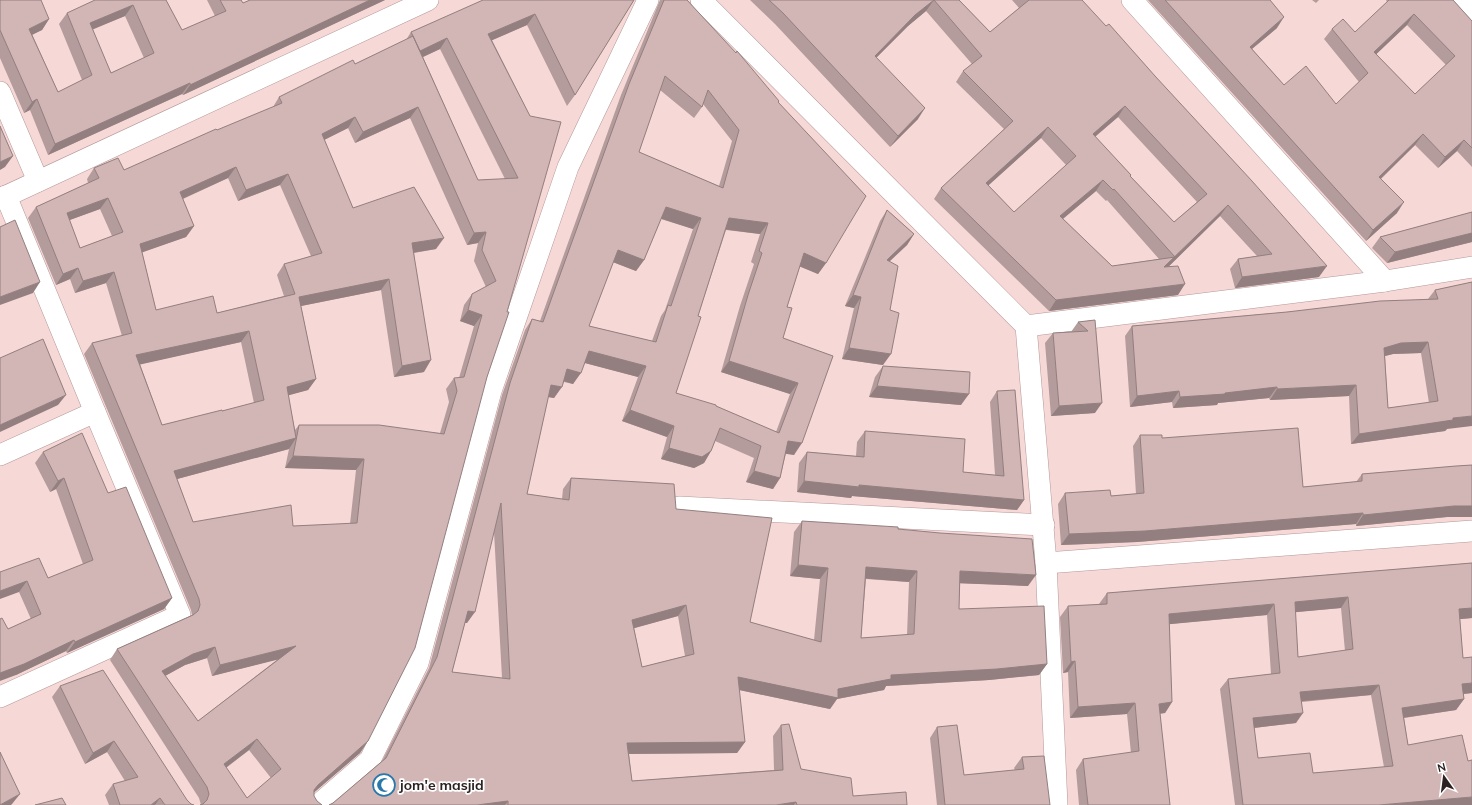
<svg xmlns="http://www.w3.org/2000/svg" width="1472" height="805" viewBox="0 0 1472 805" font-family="Mulish,sans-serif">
  <rect width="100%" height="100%" fill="#f6d8d7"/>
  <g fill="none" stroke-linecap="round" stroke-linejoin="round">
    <g stroke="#b49897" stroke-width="22">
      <g id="street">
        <path d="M701 0 1026 326 1046 563 1057 805"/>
        <path d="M1132 0 1385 281"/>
        <path d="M1461 0 1472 11"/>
        <path d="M0 92 38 181"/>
        <path d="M0 199 428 0"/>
        <path d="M1026 326 1385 281 1472 267"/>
        <path d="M0 455 95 412"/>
        <path d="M679 507 1044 525"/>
        <path d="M1046 563 1472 531"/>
        <path d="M0 697 180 615 95 412 6 196"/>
        <path d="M318 805 370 760 418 663 491 391 568 167 648 0"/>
      </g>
    </g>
    <use href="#street" stroke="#fff" stroke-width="21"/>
  </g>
  <g fill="#b59c9c" fill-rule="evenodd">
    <path d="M0 0 49 19 42 30 32 34 58 92 82 80 59 24 67 13 166 0 182 30 215 16 207 0H241L243 3 250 0H385L183 95 182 94 48 155 30 110 24 113 0 58ZM125 16 144 58 111 73 92 29Z"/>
    <path d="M634 0 575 95 567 106 527 25 492 40 530 116 487 377 368 741 360 753 314 792 201 805 199 798 110 660 117 649 192 615 191 610 84 354 92 343 122 336 106 283 75 293 70 279 56 285 28 218 36 207 88 183 87 179 94 168 124 170 273 107 279 97 355 64 406 40 411 32ZM440 49 505 179 478 180 423 57ZM410 118 467 245 478 243 474 261 486 287 472 294 464 305 460 321 474 326 459 378H454L446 389 449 402 440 433 299 425 295 430 288 395 308 390 316 379 301 306 381 290 394 377 424 372 414 253 436 249 353 208 324 140 348 128 355 143ZM228 178 238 201 280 185 311 256 284 264 277 275 284 296 217 313 156 310 142 252 186 237 194 226 183 199ZM100 209 112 236 80 248 69 220ZM241 342 254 403 222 411 162 425 140 364ZM289 449 285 468 356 470 350 524 293 526 193 522 177 479ZM207 658 212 676 278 659 198 721 165 676 185 665ZM249 750 271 778 247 798 226 768Z"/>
    <path d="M660 0H687L778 102 826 263 818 274 800 266 787 307 783 338 833 356 794 455 786 453 780 478 773 489 746 482 754 458 715 441 711 451 704 463 694 468 661 459 667 437 622 421 638 377 585 363 573 384 564 382 554 398 548 397 527 494 562 499 563 489 571 478 676 509 750 622 814 640 820 579 790 576 794 532 802 521 898 529 1028 586 960 583 959 609 1047 664 1039 675 989 680 886 686 884 690 837 699 830 709 739 690 745 742 737 753 629 754 632 781 774 770 773 736 781 725 801 769 853 796 907 805H329L333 803 382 761 429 668 502 395 525 330 532 319 540 321 621 95ZM660 90 694 118 702 107 703 104 732 141 719 186 639 152ZM661 219 693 229 665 310 661 316 652 341 589 326 613 262 636 271 644 260ZM726 230 760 234 751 262 754 264 740 306 721 372 790 394 776 432 716 406 676 393 698 316ZM494 532 502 678 452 672 465 623H467ZM866 579 909 582 907 635 861 638ZM678 616 685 656 642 667 634 628Z"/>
    <path d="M750 0H959L990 32 1019 8 1012 0H1082L1319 277 1235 288 1230 269 1238 259 1257 256 1220 216 1168 267 1178 295 1049 311 934 199 941 188 1004 129 956 82 963 71 972 64 926 11 908 26 876 58 918 119 890 147 775 24ZM1118 117 1197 202 1174 222 1130 176 1131 175 1095 137ZM1041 138 1066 165 1014 212 988 185ZM1096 191 1106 201 1107 200 1159 259 1112 266 1063 219Z"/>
    <path d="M1148 0H1270L1277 28 1252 49 1284 85 1336 104 1359 82 1324 39 1332 29 1355 32 1387 2 1386 0H1453L1472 21V167L1457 151 1438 168 1415 145 1381 179 1397 213 1366 241ZM1407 25 1446 65 1415 94 1376 54Z"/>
    <path d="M1312 0H1319L1316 3Z"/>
    <path d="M887 210 914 234 907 245 889 262 890 310 883 365 842 359 854 308 845 306 880 221Z"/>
    <path d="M1472 212V242L1387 263 1372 248 1380 237Z"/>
    <path d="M1472 282 1447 429 1445 431 1351 444 1349 396 1270 400 1269 398 1218 403 1217 405 1173 408 1172 402 1130 407 1125 336 1132 326 1428 299 1435 290ZM1421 353 1429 403 1388 408 1385 356 1393 354Z"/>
    <path d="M1095 320V413L1051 416 1045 343 1053 333 1071 332 1078 322Z"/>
    <path d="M883 366 961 405 869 397 875 377Z"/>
    <path d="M997 391 1024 500 1017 510 852 496 851 498 797 492 799 463 807 452 856 456 857 442 865 431 963 472 995 475 990 402Z"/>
    <path d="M1140 435 1162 438 1303 487 1356 482 1362 474 1472 465V517H1447L1356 526V524L1137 542 1061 545 1058 504 1065 493 1111 496 1136 494 1133 446Z"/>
    <path d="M43 452 108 493 172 598 164 609 67 653 66 651 16 675 8 629 31 619 19 592 0 572 48 578 83 564 56 489 50 492 35 463Z"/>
    <path d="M1472 563V618L1460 619 1463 658 1472 693 1463 694 1464 699 1456 710 1404 718 1408 745 1472 805H1235L1220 689 1228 679 1271 674 1267 615 1169 624 1172 702 1165 713 1160 714 1170 805H1079L1076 770 1083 759 1131 753 1127 714 1070 718 1068 672 1063 673 1060 617 1068 606 1099 605V604L1107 593ZM1341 608 1345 651 1298 657 1295 612ZM1371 695 1384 767 1313 773 1258 758 1254 728 1296 723 1302 702Z"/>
    <path d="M60 686 191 804 194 805H109L105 795 113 784 125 781 107 752 85 764 52 697Z"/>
    <path d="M937 727 964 775 1015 770 1014 768 1022 757 1050 805H937L930 738Z"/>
  </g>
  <g fill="#937f7f">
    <path d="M370 0H385L183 95 190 85Z"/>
    <path d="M934 0 926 11 908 26 867 67 875 56 915 15Z"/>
    <path d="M133 5 125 16 82 34 90 23Z"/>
    <path d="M535 14 527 25 481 45 488 34Z"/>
    <path d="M1414 14 1407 25 1367 63 1374 52Z"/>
    <path d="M1284 17 1277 28 1242 57 1250 47Z"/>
    <path d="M49 19 42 30 22 40 29 29Z"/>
    <path d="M447 38 440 49 412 62 420 51Z"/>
    <path d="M190 83 182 94 48 155 55 144Z"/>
    <path d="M37 99 30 110 24 113 32 102Z"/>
    <path d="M1125 106 1118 117 1085 145 1093 134Z"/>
    <path d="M418 107 410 118 355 143 363 132Z"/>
    <path d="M925 108 918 119 890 147 898 136Z"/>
    <path d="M355 117 348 128 314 145 322 134Z"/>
    <path d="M1048 127 1041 138 979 194 986 183Z"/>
    <path d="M1423 134 1415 145 1371 188 1379 177Z"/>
    <path d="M1464 140 1457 151 1438 168 1445 157Z"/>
    <path d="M13 156 5 167 0 170V162Z"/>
    <path d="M236 167 228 178 173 203 180 192Z"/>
    <path d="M288 174 280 185 238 201 246 190Z"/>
    <path d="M1103 180 1096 191 1053 227 1060 216Z"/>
    <path d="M108 198 100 209 59 224 67 213Z"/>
    <path d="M1404 202 1397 213 1366 241 1373 230Z"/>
    <path d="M1228 205 1220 216 1157 278 1164 267Z"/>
    <path d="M666 207 701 218 693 229 659 218Z"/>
    <path d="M729 218 768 223 760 234 722 229Z"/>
    <path d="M194 226 186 237 132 256 140 244Z"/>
    <path d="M486 232 478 243 467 245 474 233Z"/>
    <path d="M1472 233V242L1387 263 1395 252Z"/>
    <path d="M914 234 907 245 879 271 887 260Z"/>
    <path d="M444 238 436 249 405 254 412 243Z"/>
    <path d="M618 250 644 260 636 271 610 261Z"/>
    <path d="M804 253 826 263 818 274 796 265Z"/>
    <path d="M1327 266 1319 277 1235 288 1242 277Z"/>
    <path d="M78 268 70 279 56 285 63 274Z"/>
    <path d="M114 272 106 283 75 293 83 281Z"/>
    <path d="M389 279 381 290 291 308 299 297Z"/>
    <path d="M40 282 33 293 0 305V297Z"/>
    <path d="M1185 284 1178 295 1049 311 1056 300Z"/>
    <path d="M853 295 861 297 854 308 845 306Z"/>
    <path d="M468 310 482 315 474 326 460 321Z"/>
    <path d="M249 331 241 342 129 367 136 355Z"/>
    <path d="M1428 342 1421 353 1393 354 1377 358 1384 348 1401 343Z"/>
    <path d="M849 348 891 354 883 365 842 359Z"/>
    <path d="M589 351 646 366 638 377 581 362Z"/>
    <path d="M431 360 424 372 394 377 402 366Z"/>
    <path d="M729 361 798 383 790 394 721 372Z"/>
    <path d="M567 369 581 373 573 384 560 380Z"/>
    <path d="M316 379 308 390 279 398 287 387Z"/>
    <path d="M551 385 562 387 554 398 543 396Z"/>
    <path d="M1356 385 1349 396 1270 400 1277 389Z"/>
    <path d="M877 386 969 394 961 405 869 397Z"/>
    <path d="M1277 387 1269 398 1218 403 1217 405 1173 408 1180 397Z"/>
    <path d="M1179 391 1172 402 1130 407 1137 396Z"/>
    <path d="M66 395 58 405 0 432V425Z"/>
    <path d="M1102 403 1095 413 1051 416 1059 406Z"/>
    <path d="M630 410 674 426 667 437 622 421Z"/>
    <path d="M1472 416V426L1447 429 1445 431 1351 444 1359 434 1453 418Z"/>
    <path d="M296 438 289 449 166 482 174 471Z"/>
    <path d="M788 441 802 443 794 455 780 453Z"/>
    <path d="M669 448 711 451 704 463 694 468 661 459Z"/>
    <path d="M293 456 364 459 356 470 285 468Z"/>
    <path d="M754 471 780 478 773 489 746 482Z"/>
    <path d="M64 478 56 489 50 492 58 481Z"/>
    <path d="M804 481 859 485 1024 500 1017 510 852 496 851 498 797 492Z"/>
    <path d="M1454 506H1472V517H1447L1356 526 1363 515Z"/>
    <path d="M1363 513 1356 524 1137 542 1061 545 1069 534Z"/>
    <path d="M798 565 828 568 820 579 790 576Z"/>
    <path d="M866 567 917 571 909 582 859 578Z"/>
    <path d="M960 571 1036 575 1028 586 952 583Z"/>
    <path d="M27 581 19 592 0 599V591Z"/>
    <path d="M1348 597 1341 608 1287 613 1295 602Z"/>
    <path d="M172 598 164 609 67 653 75 642Z"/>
    <path d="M1274 604 1267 615 1161 625 1169 614Z"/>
    <path d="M686 605 678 616 624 631 632 620Z"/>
    <path d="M1472 608V618L1451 620 1459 609Z"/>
    <path d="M468 611 475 612 467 623 461 622Z"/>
    <path d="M74 640 66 651 16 675 0 681V673Z"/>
    <path d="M296 646 288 657 212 676 220 665Z"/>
    <path d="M215 647 207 658 185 665 154 682 162 671 193 654Z"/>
    <path d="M1075 661 1068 672 1063 673 1071 662Z"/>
    <path d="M1047 664 1039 675 989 680 886 686 884 690 837 699 830 709 730 688 738 677 838 689 891 675Z"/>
    <path d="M1472 683V693L1454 695 1462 684Z"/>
    <path d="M1379 685 1371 695 1292 702 1300 692Z"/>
    <path d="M1464 699 1456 710 1395 719 1402 708Z"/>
    <path d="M1172 702 1165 713 1152 714 1159 704Z"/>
    <path d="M1135 703 1127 714 1070 718 1078 707Z"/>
    <path d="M1303 713 1296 723 1245 729 1253 718Z"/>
    <path d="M257 739 249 750 216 775 224 764Z"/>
    <path d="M114 741 107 752 85 764 93 753Z"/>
    <path d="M368 741 360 753 310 796 318 785Z"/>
    <path d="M745 742 737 753 620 754 627 743Z"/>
    <path d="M20 794 12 804 11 805H0Z"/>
    <path d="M1472 797V805H1379Z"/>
    <path d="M160 798 155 805H151Z"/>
    <path d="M508 801 505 805H477Z"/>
    <path d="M796 802 794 805H776Z"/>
  </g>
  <g fill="#d2b5b5" stroke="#937f7f" fill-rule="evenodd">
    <path d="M0 0H41L49 19 29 29 58 92 92 75 67 13 95 0H166L182 30 226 11 220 0H241L243 3 250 0H370L190 85V83L55 144 37 99 32 102 0 30ZM133 5 154 53 111 73 90 23Z"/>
    <path d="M483 0H634L575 95 535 14 488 34 530 116 561 122 507 312H509L487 377 415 648 368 741 318 785 314 790V796L317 801 322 805H200L203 804 207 800 209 794 207 787 117 649 193 615 198 611 200 605 199 599 92 343 132 333 114 272 83 281 78 268 63 274 36 207 99 178 94 168 118 158 124 170 216 129 217 130 282 103 279 97 353 60 355 64 413 36 411 32ZM413 36 420 51 447 38 518 178 478 180ZM418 107 474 233 486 232 482 250 496 281 472 294 468 310 482 315 464 377 454 378 457 391 444 434 379 425H299L293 456 364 459 357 523 293 526 291 505 193 522 174 471 296 438 287 387 316 379 299 297 389 279 402 366 431 360 412 243 444 238 414 187 353 208 322 134 355 117 363 132ZM236 167 246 190 288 174 322 253 284 264 295 294 217 313 213 296 156 310 140 244 194 226 180 192ZM108 198 123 232 80 248 67 213ZM249 331 264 400 222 411V410L162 425 136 355ZM296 646 198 721 162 671 193 654 215 647 220 665ZM257 739 281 769 247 798 224 764Z"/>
    <path d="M664 0H687L736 53 737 51 779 101 778 102 866 196 826 263 804 253 787 307 792 308 783 338 833 356 802 443 788 441 780 478 754 471 761 446 720 428 711 451 702 457 669 448 674 426 630 410 646 366 589 351 581 373 567 369 562 387 551 385 527 494 569 500 571 478 674 484 676 509 772 518 750 622 821 642 828 568 798 565 802 521 898 527V529L940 533 1032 539 1036 575 960 571 959 609 1044 606 1047 664 997 669 891 675V679L838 689V698L738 677 745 742 627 743 632 781 783 770 781 725 789 724 801 769 851 778 853 796 906 792 907 805H797L796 802 776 805H508V801L477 805H329L333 803 386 758 437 657 510 383 532 319 543 322 629 84ZM665 76 702 107 708 90 739 130 723 188 639 152ZM666 207 701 218 671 306 668 305 656 342 589 326 618 250 644 260ZM729 218 768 223 759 251 762 253 748 295 729 361 798 383 779 433 716 406V405L676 393 701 317 698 316ZM501 503 510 679 452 672 468 611 475 612ZM866 567 917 571 914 634 861 638ZM686 605 694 654 642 667 632 620Z"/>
    <path d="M769 0H959L990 32 1029 0H1082L1106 26 1109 24 1155 76 1252 181 1327 266 1242 277 1238 259 1272 254 1228 205 1164 267 1178 266 1185 284 1056 300 941 188 1013 121 963 71 982 56 934 0 915 15 875 56 925 108 898 136 783 13ZM1125 106 1207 194 1174 222 1130 176 1131 175 1093 134ZM1048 127 1076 156 1014 212 986 183ZM1103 180 1113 190 1114 189 1175 257 1112 266 1060 216Z"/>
    <path d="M1165 0H1270L1284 17 1250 47 1284 85 1306 66 1336 104 1368 73 1332 29 1343 19 1355 32 1389 0H1453L1472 21V148L1464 140 1445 157 1423 134 1379 177 1404 202 1373 230ZM1414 14 1455 56 1415 94 1374 52Z"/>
    <path d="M0 126 13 156 0 162Z"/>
    <path d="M887 210 914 234 887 260 898 266 890 310 899 313 891 354 849 348 861 297 853 295Z"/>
    <path d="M1472 212V233L1395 252 1380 237Z"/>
    <path d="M15 220 40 282 0 297V227Z"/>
    <path d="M1472 282V416L1453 418V420L1359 434 1356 385 1277 389V387L1225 393V394L1180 397 1179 391 1137 396 1132 326 1287 312 1380 301 1438 299 1435 290ZM1428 342 1438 401 1388 408 1384 348 1401 343Z"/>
    <path d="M1095 320 1102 403 1059 406 1053 333 1088 331 1078 322Z"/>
    <path d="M43 339 66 395 0 425V358Z"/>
    <path d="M883 366 970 372 969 394 877 386Z"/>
    <path d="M1015 390 1024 500 859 485V487L804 481 807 452 864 457 865 431 965 439 963 472 1004 476 997 391Z"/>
    <path d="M1298 428 1303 487 1362 481V474L1456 466 1472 465V506H1454L1363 515V513L1145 531 1069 534 1065 493 1110 490 1111 496 1144 493 1140 435H1162V438Z"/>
    <path d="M82 433 108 493 126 487 172 598 75 642 74 640 24 664 0 673V619L2 618 8 629 41 614 27 581 0 591V572L39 558 48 578 93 560 64 478 58 481 43 452Z"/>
    <path d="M1472 563V608L1459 609 1463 658 1472 657V683L1462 684 1464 699 1402 708 1408 745 1462 735 1468 761 1472 760V797L1379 805H1243L1228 679 1280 673 1274 604 1169 614 1172 702 1159 704 1170 805H1088L1083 759 1139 751 1135 703 1078 707 1075 661 1071 662 1068 606 1107 604V593ZM1348 597 1353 649 1298 657 1295 602ZM1379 685 1393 766 1313 773 1310 753 1258 758 1253 718 1303 713 1300 692Z"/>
    <path d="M103 670 187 800 191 804 194 805H165L160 798 151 805H120L113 784 138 777 114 741 93 753 60 686Z"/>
    <path d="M957 725 964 775 1024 769 1022 757 1044 756 1050 805H945L937 727Z"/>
    <path d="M0 752 20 794 0 805Z"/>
    <path d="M62 798 66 805H35Z"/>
  </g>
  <defs>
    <g id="mosque-ring" transform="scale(1.15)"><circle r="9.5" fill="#fff" stroke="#2878aa" stroke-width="1.5"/><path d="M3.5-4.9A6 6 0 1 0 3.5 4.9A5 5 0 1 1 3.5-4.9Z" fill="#2878aa"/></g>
  </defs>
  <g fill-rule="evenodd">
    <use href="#mosque-ring" x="384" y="785"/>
  </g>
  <g text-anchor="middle" stroke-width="3.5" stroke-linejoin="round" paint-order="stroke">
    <g font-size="14" font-weight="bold" fill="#2c2121" stroke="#fff" text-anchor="start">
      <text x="400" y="790">jom'e masjid</text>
    </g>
  </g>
  <g transform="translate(1444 777) rotate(346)" stroke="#ffffff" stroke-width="3" paint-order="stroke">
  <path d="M0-3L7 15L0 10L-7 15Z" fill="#2c2121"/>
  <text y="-6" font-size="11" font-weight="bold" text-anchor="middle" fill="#2c2121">N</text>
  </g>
</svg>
